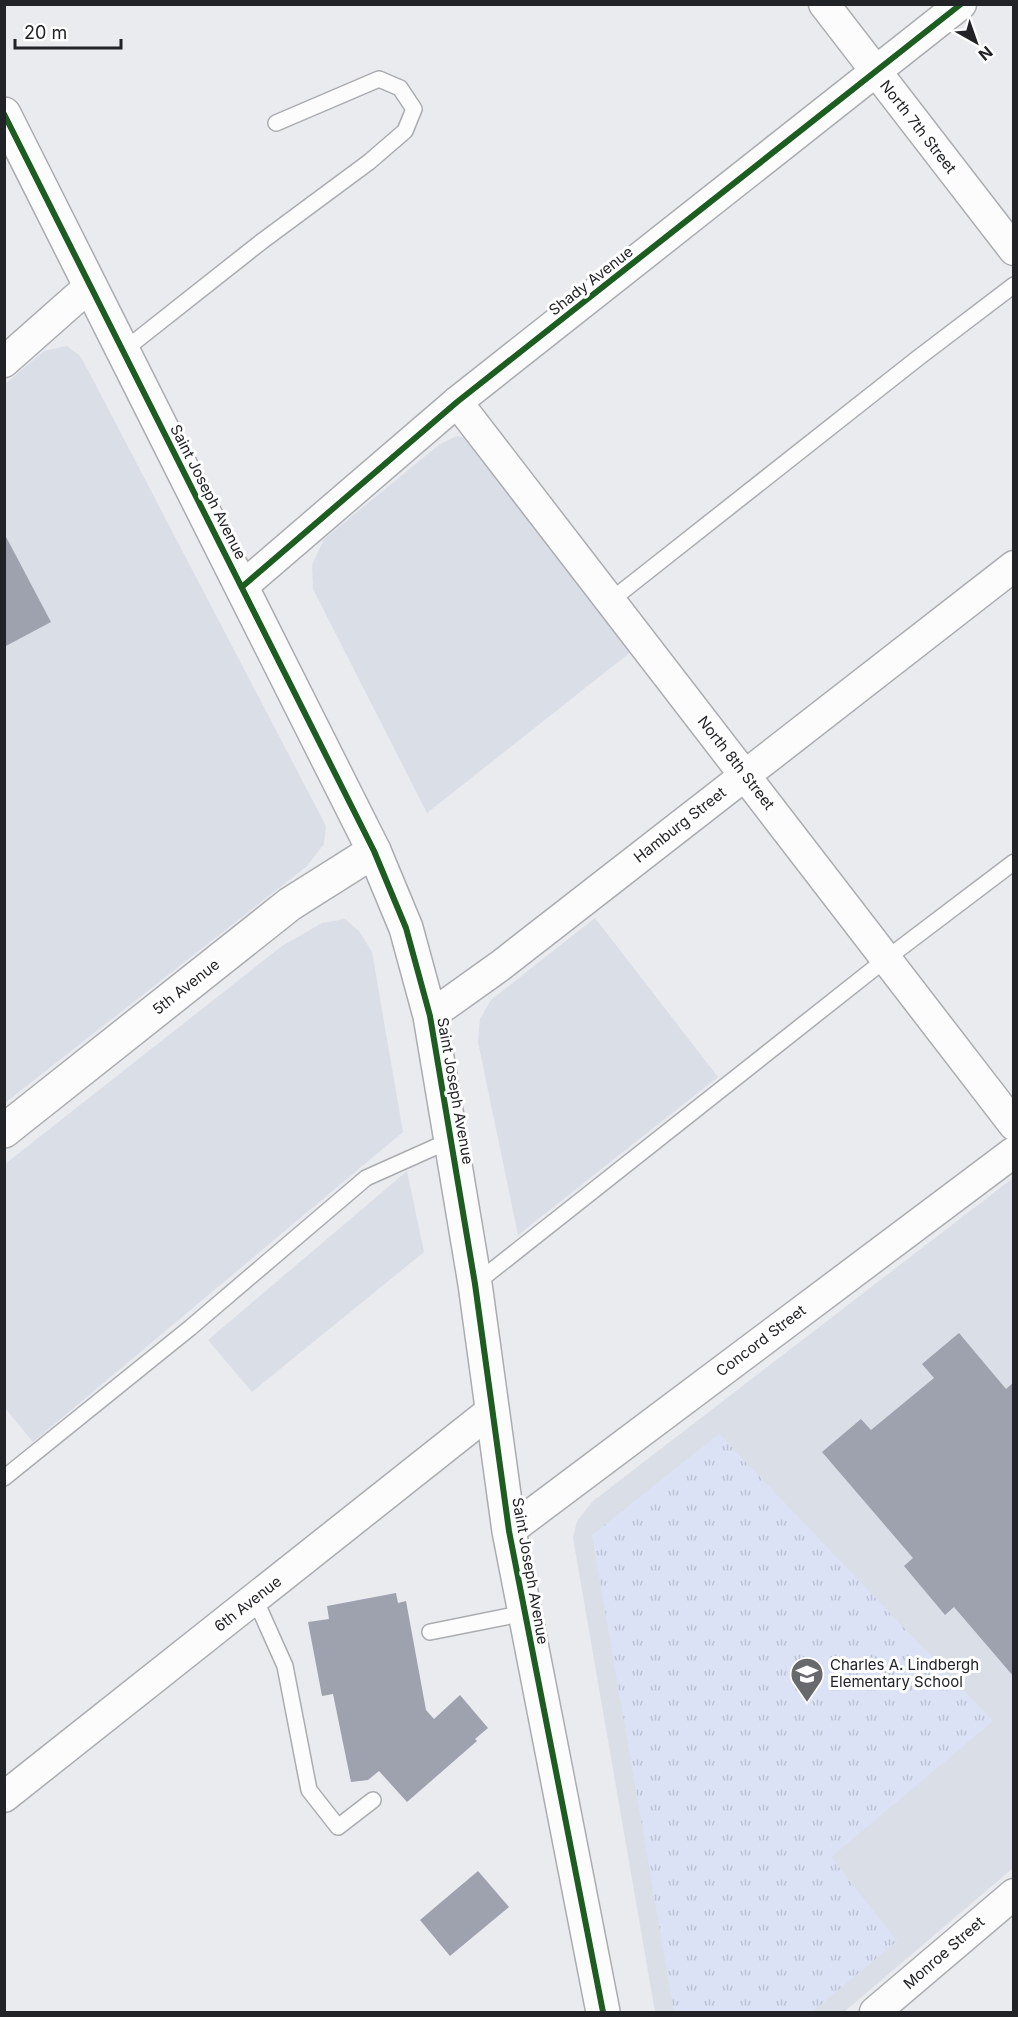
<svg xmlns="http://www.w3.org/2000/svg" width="1018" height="2017" viewBox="0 0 1018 2017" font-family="Inter,sans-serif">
  <defs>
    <pattern id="park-tufts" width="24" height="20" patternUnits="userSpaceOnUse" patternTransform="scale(1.5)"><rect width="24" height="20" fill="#dbe2f6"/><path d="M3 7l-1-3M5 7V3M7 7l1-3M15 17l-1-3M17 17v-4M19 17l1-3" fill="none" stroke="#bcc2d3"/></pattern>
  </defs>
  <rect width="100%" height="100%" fill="#eaebef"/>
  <g fill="#dadee7">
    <path d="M67 346 80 356 90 374 326 826 324 844 307 866 5 1103V384L44 351Z"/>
    <path d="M457 436 473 439 632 651 427 813 313 589 312 565 324 539 440 444Z"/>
    <path d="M595 918 718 1077 518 1235 478 1042 480 1019 491 1000Z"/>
    <path d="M345 919 359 931 372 952 403 1132 33 1442 5 1408V1164L282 946 322 923Z"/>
    <path d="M407 1171 424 1252 252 1392 208 1340Z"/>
    <path d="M1013 1178V1868L844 2012H655L573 1538 577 1521 593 1501Z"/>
  </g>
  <path fill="url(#park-tufts)" d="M719 1434 993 1721 831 1857 897 1941 812 2012H674L592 1535Z"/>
  <g fill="#9ea2af">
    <path d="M4 533 51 622 4 647Z"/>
    <path d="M959 1333 1006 1389 1014 1382V1677L954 1607 945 1615 904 1566 913 1558 822 1452 861 1419 871 1430 934 1378 922 1364Z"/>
    <path d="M396 1593 398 1603 406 1601 426 1710 434 1719 460 1695 488 1728 475 1739 477 1741 407 1802 379 1771 368 1780 351 1782 333 1694 322 1696 308 1622 329 1619 327 1606Z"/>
    <path d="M478 1871 509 1907 450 1956 420 1920Z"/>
  </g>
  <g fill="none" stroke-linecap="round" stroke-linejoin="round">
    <g stroke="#abacaf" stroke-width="18">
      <g id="lane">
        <path d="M123 351 261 242 369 162 405 131 414 109 400 88 379 79 276 123"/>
        <path d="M610 601 918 358 1014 285"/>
        <path d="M475 1284 886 959 1014 862"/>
        <path d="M4 1478 190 1328 366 1178 451 1140"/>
        <path d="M255 1599 285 1666 309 1790 338 1827 373 1800"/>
        <path d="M430 1632 525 1613"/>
      </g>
    </g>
    <g stroke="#abacaf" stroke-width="33">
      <g id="street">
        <path d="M824 4 1014 250"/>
        <path d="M4 362 91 285"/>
        <path d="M457 402 1014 1125"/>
        <path d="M243 586 457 402 961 4"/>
        <path d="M430 1016 500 966 1014 566"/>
        <path d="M509 1531 1014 1152"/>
        <path d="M4 1797 491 1411"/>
        <path d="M875 2012 1014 1894"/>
      </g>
    </g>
    <g stroke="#abacaf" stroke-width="36">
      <path id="secondary" d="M4 1131 290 904 374 851"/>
    </g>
    <g stroke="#abacaf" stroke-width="36">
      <path id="primary" d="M4 114 374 851 406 928 430 1016 475 1284 509 1531 603 2012"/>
    </g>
    <use href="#lane" stroke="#fcfcfd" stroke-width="15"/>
    <use href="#street" stroke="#fcfcfd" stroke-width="30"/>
    <use href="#secondary" stroke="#fcfcfd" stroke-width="33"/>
    <use href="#primary" stroke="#fcfcfd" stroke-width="33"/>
    <g stroke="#fff" stroke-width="10">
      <g id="cycleway">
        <path d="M4 114 374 851 406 928 430 1016 475 1284 509 1531 603 2012"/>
        <path d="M243 586 457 402 961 4"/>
      </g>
    </g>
    <use href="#cycleway" stroke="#1b5e20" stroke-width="6"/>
  </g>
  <defs>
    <g id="school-pin" transform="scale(1.725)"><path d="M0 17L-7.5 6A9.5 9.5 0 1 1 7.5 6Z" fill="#68696c" stroke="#fff"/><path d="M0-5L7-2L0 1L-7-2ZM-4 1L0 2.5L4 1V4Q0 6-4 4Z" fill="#fff"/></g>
  </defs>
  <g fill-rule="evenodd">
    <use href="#school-pin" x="807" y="1674"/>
  </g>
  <g text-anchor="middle" stroke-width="6" stroke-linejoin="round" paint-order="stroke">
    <g font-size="15" fill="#222326" stroke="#fff">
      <text transform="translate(918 127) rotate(52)" y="5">North 7th Street</text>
      <text transform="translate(591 281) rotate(-38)" y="5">Shady Avenue</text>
      <text transform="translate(208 492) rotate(63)" y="5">Saint Joseph Avenue</text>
      <text transform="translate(736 763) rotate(52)" y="5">North 8th Street</text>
      <text transform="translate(680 825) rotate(-38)" y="5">Hamburg Street</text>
      <text transform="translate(186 987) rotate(-38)" y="5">5th Avenue</text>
      <text transform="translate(455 1091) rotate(80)" y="5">Saint Joseph Avenue</text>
      <text transform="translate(761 1341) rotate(-37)" y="5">Concord Street</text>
      <text transform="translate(530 1571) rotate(80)" y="5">Saint Joseph Avenue</text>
      <text transform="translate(248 1604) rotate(-38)" y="5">6th Avenue</text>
      <text transform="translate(944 1953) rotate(-41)" y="5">Monroe Street</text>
    </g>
    <g font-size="15" fill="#222326" stroke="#fff" text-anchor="start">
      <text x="830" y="1670">Charles A. Lindbergh<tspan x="830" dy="17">Elementary School</tspan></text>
    </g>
  </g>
  <rect width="1018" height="2017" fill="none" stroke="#222326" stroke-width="12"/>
  <g transform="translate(976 42) rotate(140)" stroke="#ffffff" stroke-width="4.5" paint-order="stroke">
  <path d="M0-4.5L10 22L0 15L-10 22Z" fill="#222326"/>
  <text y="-9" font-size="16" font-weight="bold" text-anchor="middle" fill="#222326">N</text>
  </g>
  <path d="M15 39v9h106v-9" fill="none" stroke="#222326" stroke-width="3"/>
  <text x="24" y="39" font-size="18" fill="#222326" stroke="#ffffff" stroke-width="4.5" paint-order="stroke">20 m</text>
</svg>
